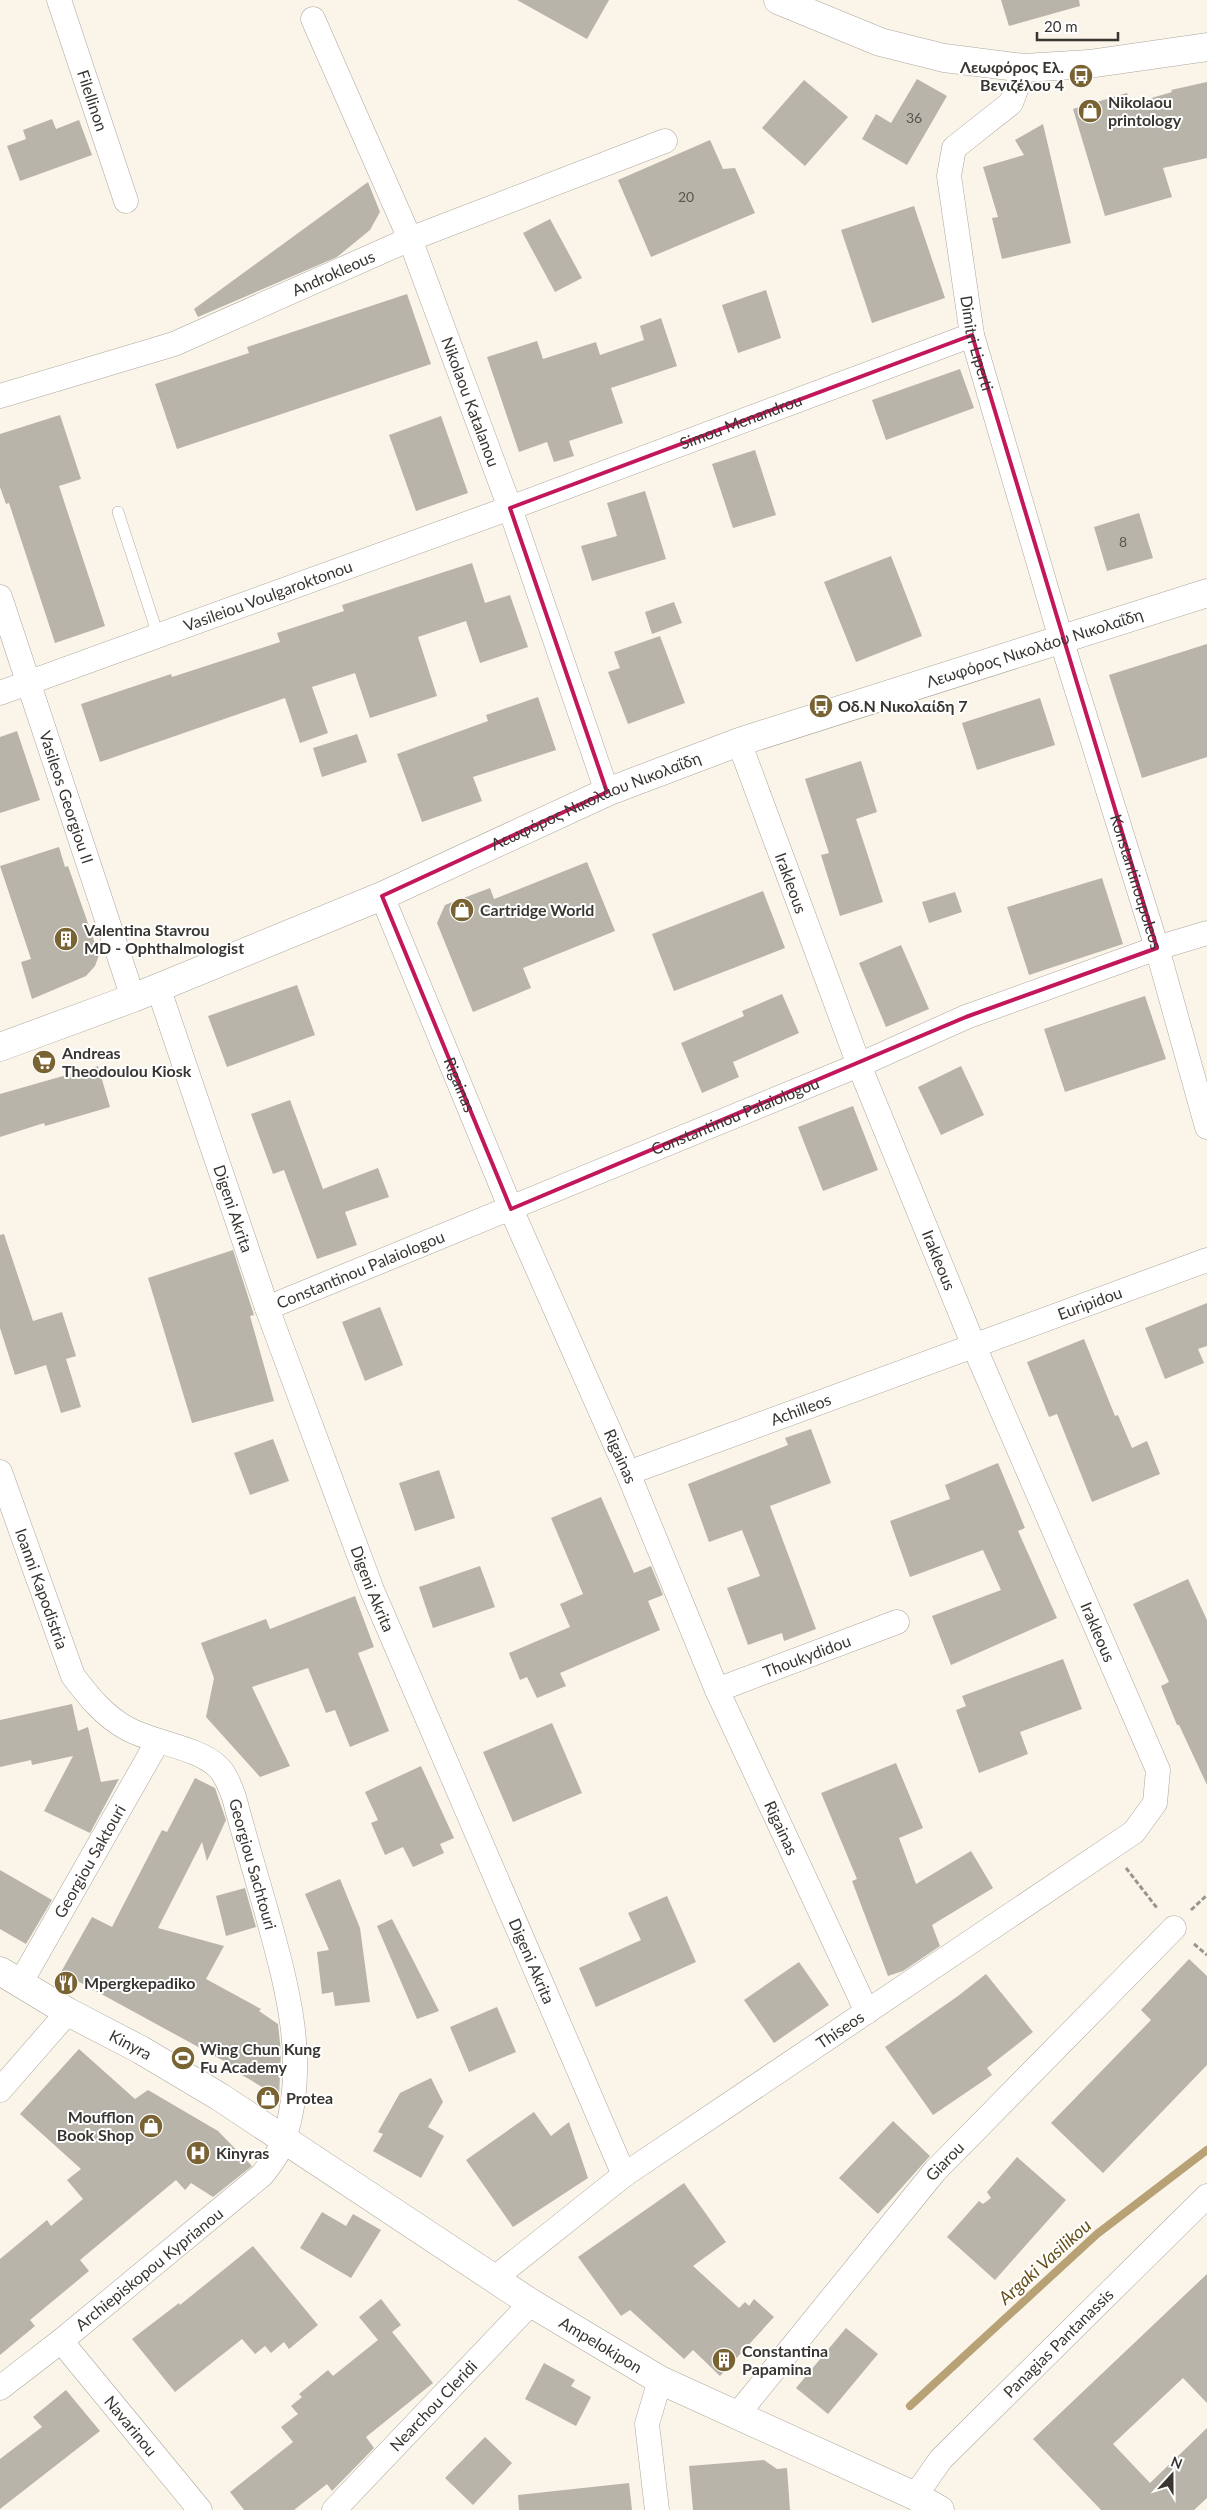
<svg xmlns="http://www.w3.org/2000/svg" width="1207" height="2510" viewBox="0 0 1207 2510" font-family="Lato,sans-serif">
  <rect width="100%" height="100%" fill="#faf4e9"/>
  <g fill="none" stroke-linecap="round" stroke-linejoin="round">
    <path stroke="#b8a175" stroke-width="8" d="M910 2406 1097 2234 1207 2150"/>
  </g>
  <g fill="#b9b4a9">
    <path d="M517 0H609L587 39Z"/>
    <path d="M1001 0H1079L1080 6 1009 26Z"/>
    <path d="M917 79 947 96 907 165 862 139 876 114 891 123Z"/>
    <path d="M804 80 848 117 805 166 762 128Z"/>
    <path d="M1207 82V158L1163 168 1172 197 1105 216 1073 109 1127 93 1131 104 1172 92 1171 90Z"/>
    <path d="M52 119 56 129 79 120 92 155 20 181 7 146 26 139 23 130Z"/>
    <path d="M1043 124 1071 243 1002 259 992 218 998 217 983 167 1024 155 1015 140Z"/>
    <path d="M710 140 723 169 735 168 755 213 651 257 618 180Z"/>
    <path d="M368 182 380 212 370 230 337 257 198 317 194 309Z"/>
    <path d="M914 206 945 298 872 323 841 230Z"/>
    <path d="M550 219 582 278 555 292 523 233Z"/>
    <path d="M766 290 781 338 738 353 722 305Z"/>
    <path d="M407 294 431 364 177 449 155 384 249 353 247 347Z"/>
    <path d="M661 318 677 366 611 388 623 423 569 441 574 456 554 462 547 442 519 452 487 357 537 341 543 359 596 342 600 355 644 340 640 326Z"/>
    <path d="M960 369 974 408 886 440 872 400Z"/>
    <path d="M60 415 81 479 59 486 105 626 55 643 9 503 6 504 0 487V434Z"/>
    <path d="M441 416 468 493 416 511 389 435Z"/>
    <path d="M755 450 776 515 733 528 712 464Z"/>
    <path d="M645 491 666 559 592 581 581 546 617 536 607 503Z"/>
    <path d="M1139 513 1153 558 1107 571 1094 527Z"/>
    <path d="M891 556 922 636 856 662 824 582Z"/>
    <path d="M472 563 485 603 510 595 528 647 480 663 466 621 418 637 437 696 370 718 355 673 312 687 328 733 300 743 285 698 100 762 81 704 171 674 172 677 280 642 277 633 344 611 342 605Z"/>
    <path d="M674 602 682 623 652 634 645 612Z"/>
    <path d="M660 636 685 703 628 724 608 672 620 668 614 652Z"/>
    <path d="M1207 644V757L1142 778 1109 675Z"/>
    <path d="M538 697 556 750 473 777 482 801 422 822 397 754 488 721 486 715Z"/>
    <path d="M1040 698 1055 745 977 770 962 723Z"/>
    <path d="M17 731 40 800 0 813V737Z"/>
    <path d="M357 734 367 762 322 777 313 748Z"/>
    <path d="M861 761 877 812 856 819 883 902 840 916 821 855 829 853 805 779Z"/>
    <path d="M59 847 65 867 68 866 99 955 95 966 86 976 32 999 21 962 31 959 0 866Z"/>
    <path d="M587 862 615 931 523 968 531 988 473 1012 437 923 445 905 490 888 494 899Z"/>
    <path d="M1102 878 1123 944 1029 975 1007 907Z"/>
    <path d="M763 891 785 948 674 991 652 934Z"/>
    <path d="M955 892 962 912 929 923 922 902Z"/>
    <path d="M901 945 929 1009 886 1027 859 963Z"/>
    <path d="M297 985 315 1035 227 1067 208 1016Z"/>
    <path d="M782 994 799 1033 733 1062 739 1077 702 1093 681 1043 744 1016 742 1011Z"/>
    <path d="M1145 996 1166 1059 1065 1092 1044 1029Z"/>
    <path d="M98 1066 110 1107 45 1126 44 1123 0 1137V1094Z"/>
    <path d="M961 1066 984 1115 941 1135 918 1087Z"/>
    <path d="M290 1100 323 1189 378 1168 389 1197 345 1212 357 1245 317 1259 284 1170 273 1174 251 1114Z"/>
    <path d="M853 1106 878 1170 823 1191 798 1127Z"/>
    <path d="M4 1234 33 1321 62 1312 76 1356 66 1359 81 1407 61 1413 46 1365 15 1375 0 1328V1235Z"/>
    <path d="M233 1250 254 1315 250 1316 274 1401 192 1423 148 1278Z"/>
    <path d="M1207 1303V1346L1198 1349 1204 1363 1165 1379 1145 1328Z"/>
    <path d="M380 1307 403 1365 365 1381 342 1322Z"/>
    <path d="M1084 1339 1115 1416 1118 1415 1132 1448 1147 1441 1160 1474 1092 1502 1057 1414 1049 1417 1027 1362Z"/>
    <path d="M811 1429 831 1483 770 1506 816 1629 784 1641 782 1633 748 1645 727 1588 760 1576 742 1530 709 1542 688 1484 788 1445 785 1438Z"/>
    <path d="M273 1439 289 1481 250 1495 234 1453Z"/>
    <path d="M998 1463 1025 1528 1018 1531 1057 1618 951 1665 932 1616 1001 1590 983 1550 910 1577 890 1521 950 1499 945 1485Z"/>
    <path d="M439 1470 455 1518 415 1531 399 1483Z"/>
    <path d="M601 1497 634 1573 651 1566 663 1595 648 1601 660 1630 560 1673 566 1686 537 1698 527 1677 520 1680 509 1653 570 1627 560 1604 583 1594 551 1518Z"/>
    <path d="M480 1566 495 1607 433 1628 419 1587Z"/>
    <path d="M1188 1579 1207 1620V1785L1179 1725H1177L1161 1686 1169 1682 1133 1604Z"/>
    <path d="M355 1596 374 1647 358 1653 389 1731 350 1747 335 1710 326 1713 308 1668 252 1687 290 1766 260 1777 206 1717 214 1678 201 1643 266 1619 270 1629Z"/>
    <path d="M1063 1659 1082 1709 1020 1732 1028 1754 979 1773 956 1710 966 1706 962 1696Z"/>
    <path d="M72 1704 78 1731 88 1727 101 1782 119 1779 90 1833 44 1811 73 1756 32 1765 31 1760 0 1767V1720Z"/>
    <path d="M552 1723 582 1793 513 1822 483 1752Z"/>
    <path d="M896 1763 923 1828 899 1838 916 1884 971 1851 993 1888 932 1925 940 1946 903 1971 888 1976 852 1881 857 1879 821 1793Z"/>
    <path d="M421 1766 454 1838 440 1844 444 1853 413 1867 403 1847 385 1855 371 1823 378 1820 365 1792Z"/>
    <path d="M195 1778 215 1788 226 1820 207 1861 202 1842 158 1928 224 1946 206 1979 261 2009 259 2011 278 2024 281 2052 279 2097 242 2075 244 2072 61 1972 92 1917 112 1927 162 1830 167 1832Z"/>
    <path d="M0 1870 52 1900 26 1944 0 1929Z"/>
    <path d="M340 1879 360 1928 370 2002 335 2006 333 1992 322 1994 317 1952 329 1950 305 1894Z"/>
    <path d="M245 1888 256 1927 226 1936 216 1896Z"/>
    <path d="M667 1896 696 1962 596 2007 579 1968 641 1940 628 1913Z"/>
    <path d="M392 1919 439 2011 417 2019 377 1926Z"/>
    <path d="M1189 1959 1207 1976V2065L1103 2173 1051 2123 1151 2020 1141 2010Z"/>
    <path d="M799 1962 829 2005 774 2043 744 2000Z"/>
    <path d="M986 1974 1033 2032 987 2068 992 2075 933 2115 885 2047 958 1996Z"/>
    <path d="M497 2007 516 2052 469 2072 450 2027Z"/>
    <path d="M79 2049 135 2099 148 2090 218 2131 252 2166 213 2197 191 2183 185 2190 176 2180 80 2260 89 2271 30 2320 35 2326 0 2355V2259L47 2220 51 2226 83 2199 67 2180 81 2169 20 2114Z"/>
    <path d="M431 2078 443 2102 428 2127 444 2136 421 2178 373 2151 383 2134 378 2132 400 2093Z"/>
    <path d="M534 2112 551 2136 569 2122 588 2178 513 2227 466 2160Z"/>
    <path d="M893 2121 930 2156 878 2214 839 2178Z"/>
    <path d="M1017 2157 1066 2200 995 2280 947 2237 979 2201 983 2204 991 2198 987 2192Z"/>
    <path d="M684 2183 726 2242 693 2266 739 2308 745 2302 749 2306 754 2299 774 2317 720 2376 693 2350 684 2359 630 2310 621 2316 578 2257Z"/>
    <path d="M322 2212 346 2226 353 2214 381 2230 351 2278 300 2248Z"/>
    <path d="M253 2246 318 2325 289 2349 284 2342 271 2353 265 2346 255 2354 242 2339 175 2392 132 2339 179 2303 180 2305Z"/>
    <path d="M1207 2274V2403L1183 2378 1113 2444 1150 2483 1207 2428V2498L1194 2510H1101L1033 2439Z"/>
    <path d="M381 2299 401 2325 392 2332 433 2383 366 2437 374 2448 332 2491 327 2484 294 2510H244L230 2492 293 2442 281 2427 298 2414 291 2406 302 2397 299 2394 328 2370 333 2376 378 2340 359 2317Z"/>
    <path d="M846 2328 878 2354 828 2414 796 2388Z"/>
    <path d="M544 2363 575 2380 571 2386 591 2397 576 2426 525 2399Z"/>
    <path d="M66 2390 100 2431 0 2509V2459L42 2427 33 2417Z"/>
    <path d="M485 2437 512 2463 473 2505 445 2478Z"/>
    <path d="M764 2460 777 2469 787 2468 790 2510H693L689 2466Z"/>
    <path d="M629 2483 632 2510H519L518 2495Z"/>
  </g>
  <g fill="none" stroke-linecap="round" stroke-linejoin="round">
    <g stroke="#aca69c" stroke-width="12">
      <path id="lane" d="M118 512 158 635"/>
    </g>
    <g stroke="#aca69c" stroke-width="25">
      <g id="street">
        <path id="s1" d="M59 0 126 201"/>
        <path id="s2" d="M313 19 410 239 510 508 607 792"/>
        <path id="s3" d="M1024 68 1011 103 954 148 949 176 972 335 1061 639 1157 948 1207 1127"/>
        <path id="s4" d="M0 396 174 344 410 239 665 141"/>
        <path id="s5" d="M0 597 133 998"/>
        <path id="s6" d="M0 693 510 508 972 335"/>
        <path id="s7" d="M382 896 511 1209 628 1473 717 1690 867 2012"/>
        <path id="s8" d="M158 987 267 1308 372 1590 624 2175"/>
        <path id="s9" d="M267 1308 859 1065 966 1017 1157 948 1207 933"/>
        <path id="s10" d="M0 1472 73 1676C89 1697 104 1716 128 1729 154 1743 196 1747 217 1766 226 1774 230 1787 234 1797 244 1835 255 1872 266 1910 286 1983 309 2061 285 2136 281 2151 271 2164 262 2175L61 2341 0 2388"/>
        <path id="s11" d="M628 1473 1207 1260"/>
        <path id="s12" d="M717 1690 897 1622"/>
        <path id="s13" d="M21 1982 158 1741"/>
        <path d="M0 2090 68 2012"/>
        <path id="s14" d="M496 2277 624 2175 1134 1832 1155 1803 1158 1770 974 1346 859 1065 739 742"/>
        <path id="s15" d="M61 2341 200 2510"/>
        <path id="s16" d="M737 2415 935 2171 1174 1928"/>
        <path id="s17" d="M915 2496 941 2459 1207 2196"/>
        <path id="s18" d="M334 2510 531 2303"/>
        <path d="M657 2510 647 2424 660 2380"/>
      </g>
    </g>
    <g stroke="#aca69c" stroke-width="29">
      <g id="secondary">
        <path d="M778 0 880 42 944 58 1024 68 1089 64 1207 47"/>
        <path id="s19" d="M0 1047 133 998 382 896 607 792 739 742 1207 593"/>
        <path id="s20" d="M0 1971 68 2012 141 2050 220 2097 531 2303 660 2380 915 2496 940 2510"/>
      </g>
    </g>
    <g stroke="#9a968e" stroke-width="3" stroke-dasharray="5 2.5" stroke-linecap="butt">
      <path d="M1126 1868 1157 1908"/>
      <path d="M1191 1910 1207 1895"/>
      <path d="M1194 1944 1207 1955"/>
    </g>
    <use href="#lane" stroke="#fff" stroke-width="11"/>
    <use href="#street" stroke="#fff" stroke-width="24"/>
    <use href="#secondary" stroke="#fff" stroke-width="28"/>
  </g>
  <path fill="none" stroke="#c2185b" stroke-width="4" stroke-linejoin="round" d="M972 335 1157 948 966 1017 511 1209 382 896 607 792 510 508Z"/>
  <defs>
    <g id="bus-disc" transform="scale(1.25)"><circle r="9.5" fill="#7a6333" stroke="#fff"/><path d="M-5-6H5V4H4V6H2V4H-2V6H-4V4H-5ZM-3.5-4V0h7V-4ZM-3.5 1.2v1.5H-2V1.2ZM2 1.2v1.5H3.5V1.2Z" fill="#fff"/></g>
    <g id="shop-disc" transform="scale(1.25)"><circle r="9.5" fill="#7a6333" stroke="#fff"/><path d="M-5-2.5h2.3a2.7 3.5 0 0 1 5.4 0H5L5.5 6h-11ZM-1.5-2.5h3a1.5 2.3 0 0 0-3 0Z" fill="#fff"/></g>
    <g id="building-disc" transform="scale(1.25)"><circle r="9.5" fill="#7a6333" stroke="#fff"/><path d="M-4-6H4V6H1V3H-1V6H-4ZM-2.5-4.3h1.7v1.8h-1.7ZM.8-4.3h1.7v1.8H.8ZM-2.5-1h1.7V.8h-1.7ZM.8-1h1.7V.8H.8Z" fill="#fff"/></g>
    <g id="supermarket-disc" transform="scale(1.25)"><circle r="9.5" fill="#7a6333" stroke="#fff"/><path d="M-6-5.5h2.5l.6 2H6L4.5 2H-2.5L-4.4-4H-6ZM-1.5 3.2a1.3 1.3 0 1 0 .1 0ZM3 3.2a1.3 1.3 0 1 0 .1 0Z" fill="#fff"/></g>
    <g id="restaurant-disc" transform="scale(1.25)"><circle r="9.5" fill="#7a6333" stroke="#fff"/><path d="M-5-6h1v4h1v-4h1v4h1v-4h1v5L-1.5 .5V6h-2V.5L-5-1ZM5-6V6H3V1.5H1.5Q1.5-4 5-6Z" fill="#fff"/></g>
    <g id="stadium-disc" transform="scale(1.25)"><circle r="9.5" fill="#7a6333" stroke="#fff"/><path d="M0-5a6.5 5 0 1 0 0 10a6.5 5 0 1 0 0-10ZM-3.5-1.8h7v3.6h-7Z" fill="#fff"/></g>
    <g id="hospital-disc" transform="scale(1.25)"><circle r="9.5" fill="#7a6333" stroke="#fff"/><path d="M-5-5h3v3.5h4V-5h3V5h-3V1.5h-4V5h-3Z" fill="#fff"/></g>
  </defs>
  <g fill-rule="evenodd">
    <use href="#bus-disc" x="1081" y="76"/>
    <use href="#shop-disc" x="1090" y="111"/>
    <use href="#bus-disc" x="821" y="706"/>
    <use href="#shop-disc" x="462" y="910"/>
    <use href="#building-disc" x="66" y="939"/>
    <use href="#supermarket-disc" x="44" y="1062"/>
    <use href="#restaurant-disc" x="66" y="1983"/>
    <use href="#stadium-disc" x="183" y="2058"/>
    <use href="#shop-disc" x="268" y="2098"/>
    <use href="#shop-disc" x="151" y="2126"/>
    <use href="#hospital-disc" x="198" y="2153"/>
    <use href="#building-disc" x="724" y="2360"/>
  </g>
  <g text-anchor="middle" stroke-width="4" stroke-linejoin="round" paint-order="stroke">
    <g font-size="14" fill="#595650">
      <text x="914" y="123">36</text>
      <text x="686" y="202">20</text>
      <text x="1123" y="547">8</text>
    </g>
    <g font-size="16" font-weight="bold" fill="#393632" stroke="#fff" text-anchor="start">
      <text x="1064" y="73" text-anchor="end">Λεωφόρος Ελ.<tspan x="1064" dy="18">Βενιζέλου 4</tspan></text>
      <text x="1108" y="108">Nikolaou<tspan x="1108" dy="18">printology</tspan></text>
      <text x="838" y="712">Οδ.Ν Νικολαίδη 7</text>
      <text x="480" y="916">Cartridge World</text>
      <text x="84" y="936">Valentina Stavrou<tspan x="84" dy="18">MD - Ophthalmologist</tspan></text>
      <text x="62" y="1059">Andreas<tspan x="62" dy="18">Theodoulou Kiosk</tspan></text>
      <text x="84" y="1989">Mpergkepadiko</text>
      <text x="200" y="2055">Wing Chun Kung<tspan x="200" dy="18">Fu Academy</tspan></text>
      <text x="286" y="2104">Protea</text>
      <text x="134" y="2123" text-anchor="end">Moufflon<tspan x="134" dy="18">Book Shop</tspan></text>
      <text x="216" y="2159">Kinyras</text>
      <text x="742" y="2357">Constantina<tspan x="742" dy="18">Papamina</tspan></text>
    </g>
    <g font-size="16" fill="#393632" stroke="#fff">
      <text dy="6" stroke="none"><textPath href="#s1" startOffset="106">Filellinon</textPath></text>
      <text dy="6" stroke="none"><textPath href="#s4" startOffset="356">Androkleous</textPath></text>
      <text dy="6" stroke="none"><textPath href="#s3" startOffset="308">Dimitri Liperti</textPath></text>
      <text dy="6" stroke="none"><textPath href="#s2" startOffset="414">Nikolaou Katalanou</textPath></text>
      <text dy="6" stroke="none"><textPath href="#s6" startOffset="789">Simou Menandrou</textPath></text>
      <text dy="6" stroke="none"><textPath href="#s6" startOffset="285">Vasileiou Voulgaroktonou</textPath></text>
      <text dy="6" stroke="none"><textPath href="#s19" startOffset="1110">Λεωφόρος Νικολάου Νικολαΐδη</textPath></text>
      <text dy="6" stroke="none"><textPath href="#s5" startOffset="211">Vasileos Georgiou II</textPath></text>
      <text dy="6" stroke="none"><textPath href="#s19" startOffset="645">Λεωφόρος Νικολάου Νικολαΐδη</textPath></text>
      <text dy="6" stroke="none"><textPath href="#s3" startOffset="870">Konstantinoupoleos</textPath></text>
      <text transform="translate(791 883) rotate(70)" y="6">Irakleous</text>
      <text dy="6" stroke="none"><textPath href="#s7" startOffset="204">Rigainas</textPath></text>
      <text dy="6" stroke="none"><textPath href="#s9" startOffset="506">Constantinou Palaiologou</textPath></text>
      <text dy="6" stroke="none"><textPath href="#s8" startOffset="234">Digeni Akrita</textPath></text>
      <text transform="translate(939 1260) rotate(68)" y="6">Irakleous</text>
      <text dy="6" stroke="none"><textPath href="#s9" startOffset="101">Constantinou Palaiologou</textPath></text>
      <text dy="6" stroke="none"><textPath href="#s11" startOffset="492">Euripidou</textPath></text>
      <text dy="6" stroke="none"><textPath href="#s11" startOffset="184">Achilleos</textPath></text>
      <text dy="6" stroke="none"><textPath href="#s7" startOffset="609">Rigainas</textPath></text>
      <text dy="6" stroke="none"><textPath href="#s10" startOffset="124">Ioanni Kapodistria</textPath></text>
      <text dy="6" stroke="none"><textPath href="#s8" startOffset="639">Digeni Akrita</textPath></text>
      <text transform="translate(1098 1632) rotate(67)" y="6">Irakleous</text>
      <text dy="6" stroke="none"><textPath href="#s12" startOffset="96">Thoukydidou</textPath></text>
      <text dy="6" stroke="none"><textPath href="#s7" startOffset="1014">Rigainas</textPath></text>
      <text dy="6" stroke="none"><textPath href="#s13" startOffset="139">Georgiou Saktouri</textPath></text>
      <text dy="6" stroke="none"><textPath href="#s10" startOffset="496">Georgiou Sachtouri</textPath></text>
      <text dy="6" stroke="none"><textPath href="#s8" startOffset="1044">Digeni Akrita</textPath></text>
      <text dy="6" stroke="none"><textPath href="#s14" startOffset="424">Thiseos</textPath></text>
      <text dy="6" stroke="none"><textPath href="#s20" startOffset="150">Kinyra</textPath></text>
      <text dy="6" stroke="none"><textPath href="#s16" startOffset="328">Giarou</textPath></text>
      <text transform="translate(149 2269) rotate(-39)" y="6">Archiepiskopou Kyprianou</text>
      <text dy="6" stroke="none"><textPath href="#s17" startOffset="210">Panagias Pantanassis</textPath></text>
      <text dy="6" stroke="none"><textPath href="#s20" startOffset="708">Ampelokipon</textPath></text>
      <text dy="6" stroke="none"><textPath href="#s18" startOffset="144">Nearchou Cleridi</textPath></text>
      <text dy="6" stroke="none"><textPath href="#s15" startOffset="110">Navarinou</textPath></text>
    </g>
    <g font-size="18" font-style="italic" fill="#674f1a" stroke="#fff">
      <text transform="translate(1045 2262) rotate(-42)" y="6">Argaki Vasilikou</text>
    </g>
  </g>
  <g transform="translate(1172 2475) rotate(21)" stroke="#ffffff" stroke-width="4" paint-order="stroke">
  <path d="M0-4L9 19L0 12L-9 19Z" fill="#393632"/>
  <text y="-8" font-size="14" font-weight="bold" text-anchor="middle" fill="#393632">N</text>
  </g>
  <path d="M1037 32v8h81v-8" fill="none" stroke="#393632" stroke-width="2.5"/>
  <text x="1044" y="32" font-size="15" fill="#393632" stroke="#ffffff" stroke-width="4" paint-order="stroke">20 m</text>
</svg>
